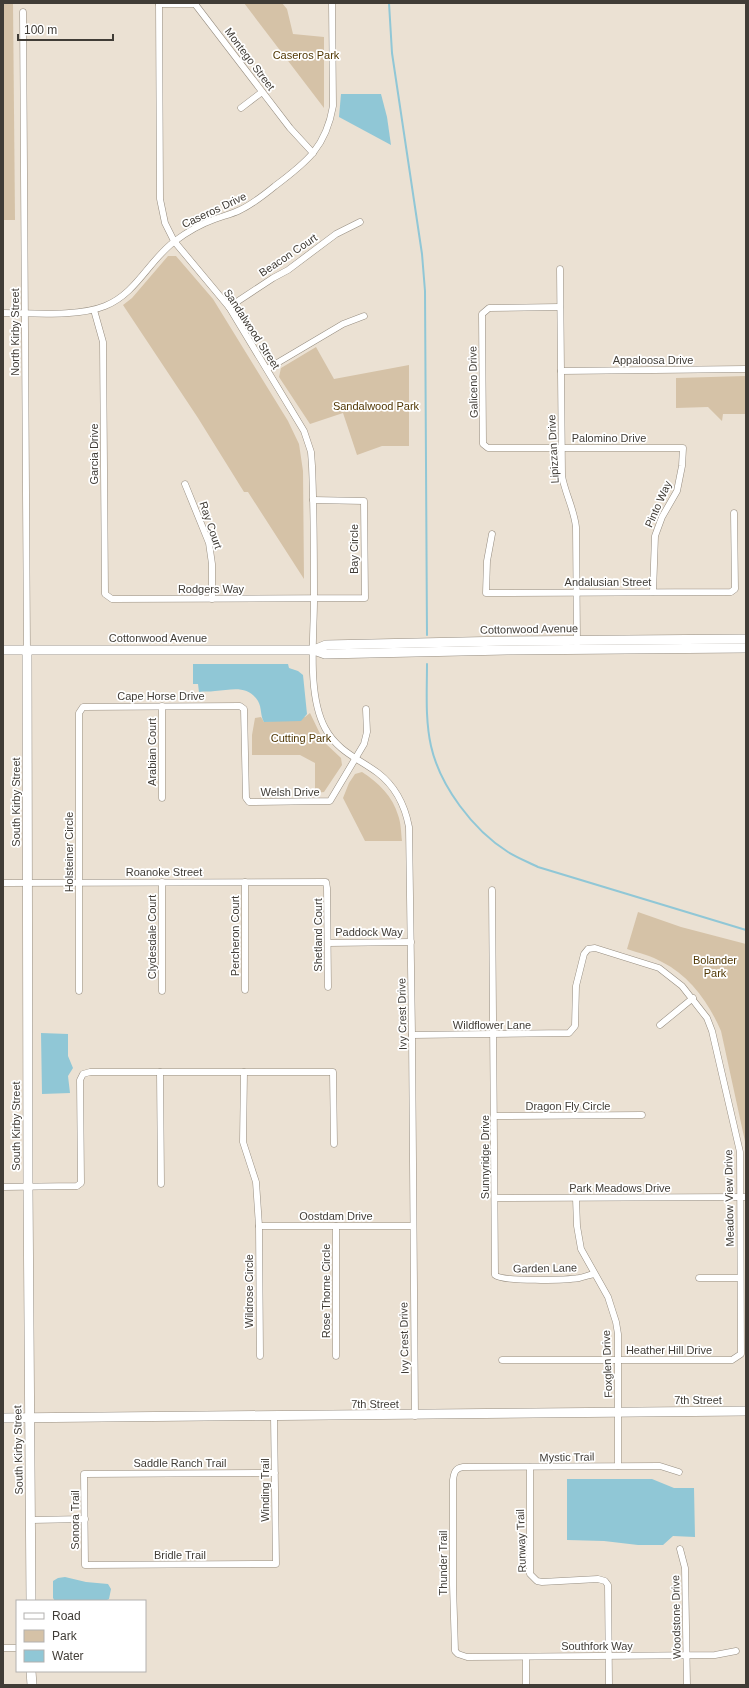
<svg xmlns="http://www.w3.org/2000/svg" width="749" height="1688" viewBox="0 0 749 1688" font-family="Helvetica,sans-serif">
  <rect width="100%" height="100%" fill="#ebe1d3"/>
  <g fill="#d5c2a7">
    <path d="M3 3H13L15 220H3Z"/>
    <path d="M244 3H282L287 9 293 34 324 37V108Z"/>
    <path d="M168 256H176L213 299 288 421 299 444 303 471 304 579 248 492H244L198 418 123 305 132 298Z"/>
    <path d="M316 347 334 379 409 365V446H382L357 455 343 413 310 424 279 377 281 368Z"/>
    <path d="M746 376V414H723L722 421 708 407 676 408V378Z"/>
    <path d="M310 713 324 742 341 758 342 765 324 792 315 793V763L300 755H252V735L255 718 261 717 264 722 305 717Z"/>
    <path d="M362 772C378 782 393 797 398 815 401 823 401 832 402 841H365L343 798 349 783 355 774Z"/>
    <path d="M638 912 681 927 746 944V1146L721 1031C709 1003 690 976 662 962 652 956 639 953 627 949Z"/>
  </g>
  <g fill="#90c7d6">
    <path d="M341 94H381L387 117 391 145 339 117Z"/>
    <path d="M193 664H288L289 668 298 671 303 675 307 714 301 721 264 722C260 715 262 708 258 701 247 684 231 690 215 691 209 692 204 691 199 692L198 684H193Z"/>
    <path d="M41 1033 68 1034V1056L73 1068 68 1076 70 1093 42 1094Z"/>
    <path d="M567 1479H652L674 1488H694L695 1537 673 1536 663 1545H638L604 1541 567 1540Z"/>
    <path d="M65 1577 86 1582 108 1584 111 1589 109 1599 105 1601H55L53 1598V1581L58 1578Z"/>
  </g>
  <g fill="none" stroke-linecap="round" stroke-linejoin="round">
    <g stroke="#90c7d6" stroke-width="2">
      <path d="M389 3 392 53 422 254 425 291 427 635"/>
      <path d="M427 664C427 691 425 719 431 746 440 786 473 830 508 852 518 858 528 862 538 867L746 930"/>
    </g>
    <g stroke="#968d80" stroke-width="7">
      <g id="street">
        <path d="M159 3 160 199 165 223 174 241 229 307 304 431 311 452 312 466C314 510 314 555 314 600 314 638 307 694 325 728 337 751 359 759 378 773 395 786 405 806 409 827L412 1035 415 1416"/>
        <path d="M159 4H195L290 128 313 153"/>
        <path d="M23 12 27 651"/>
        <path d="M241 108 262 92"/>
        <path d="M560 269 562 476C565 493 574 509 576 527L577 643"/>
        <path d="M229 307 273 278 288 270 336 234 360 222"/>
        <path d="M560 307 489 308 482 314 483 444 488 448H683L682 466 677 491 662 517 655 536 653 592"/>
        <path d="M94 310 103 342 105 594 112 599 365 598 364 501 313 500"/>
        <path d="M3 313C33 313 78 317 105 306 137 293 149 260 175 241 187 232 201 224 215 219 223 216 232 214 240 210 253 204 264 195 275 186 307 162 326 147 333 106L332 3"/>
        <path d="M267 369 343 324 364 316"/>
        <path d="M561 371 746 369"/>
        <path d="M185 484 209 543 212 564V599"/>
        <path d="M492 534 487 561 486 593 731 592 735 589 734 513"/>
        <path d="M162 706V798"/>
        <path d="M162 882V991"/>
        <path d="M3 883 326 882 327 888 328 987"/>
        <path d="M492 890 495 1275C502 1282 567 1280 579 1278 584 1277 589 1275 594 1274"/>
        <path d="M328 943 411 942"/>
        <path d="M245 990V882"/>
        <path d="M79 991V713L83 707 240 706 244 709 246 798 249 802 330 801 364 744 367 732 366 709"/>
        <path d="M660 1025 693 998"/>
        <path d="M412 1035 569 1033 575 1026 576 986 584 954 588 949 595 948 659 968 682 986 707 1018 712 1031 740 1152 741 1354 732 1360H502"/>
        <path d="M160 1072 161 1184"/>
        <path d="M244 1072 243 1142 256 1182 259 1226 260 1356"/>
        <path d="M495 1116 642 1115"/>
        <path d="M3 1187 77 1186 81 1183 80 1080 83 1074 90 1072H333L334 1144"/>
        <path d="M495 1198 746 1197"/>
        <path d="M576 1198 577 1226 581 1249 608 1297 616 1322 618 1334V1466"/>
        <path d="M259 1226H413"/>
        <path d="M336 1226V1356"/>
        <path d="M699 1278H740"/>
        <path d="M274 1416 276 1564 85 1565 84 1474 275 1473"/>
        <path d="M530 1467V1574L537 1581 542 1582 598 1579 605 1581 608 1585 609 1685"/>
        <path d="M679 1472 660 1466 463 1467C455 1468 454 1473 453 1480V1585L455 1651 458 1654 467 1657 715 1655 736 1651"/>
        <path d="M31 1520 85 1519"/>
        <path d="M680 1549 685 1568 687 1685"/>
        <path d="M3 1648H17"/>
        <path d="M526 1657V1685"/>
      </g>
    </g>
    <g stroke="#968d80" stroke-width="10">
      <g id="secondary">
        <path d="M3 650H314L325 654 507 650 746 648"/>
        <path d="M314 650 326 645 508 641 746 639"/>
        <path d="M27 651 28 1187 31 1601"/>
        <path d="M3 1418 746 1411"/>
        <path d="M31 1671 32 1685"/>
      </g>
    </g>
    <use href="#street" stroke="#fff" stroke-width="6"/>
    <use href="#secondary" stroke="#fff" stroke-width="9"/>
  </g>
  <g text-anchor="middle" stroke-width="3.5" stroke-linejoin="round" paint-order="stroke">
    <g font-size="11" fill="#513703" stroke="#fff">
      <text x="306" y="59">Caseros Park</text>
      <text x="376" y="410">Sandalwood Park</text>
      <text x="301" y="742">Cutting Park</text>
      <text x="715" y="964">Bolander<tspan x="715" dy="13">Park</tspan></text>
    </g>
    <g font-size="11" fill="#403c36" stroke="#fff">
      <text transform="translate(250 59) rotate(53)" y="4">Montego Street</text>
      <text transform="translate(214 210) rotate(-25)" y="4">Caseros Drive</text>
      <text transform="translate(288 255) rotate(-34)" y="4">Beacon Court</text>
      <text transform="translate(252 329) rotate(57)" y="4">Sandalwood Street</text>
      <text transform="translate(15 332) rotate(-90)" y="4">North Kirby Street</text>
      <text x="653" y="364">Appaloosa Drive</text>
      <text transform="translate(473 382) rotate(-91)" y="4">Galiceno Drive</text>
      <text x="609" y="442">Palomino Drive</text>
      <text transform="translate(553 449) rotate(-93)" y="4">Lipizzan Drive</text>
      <text transform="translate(94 454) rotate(-90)" y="4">Garcia Drive</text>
      <text transform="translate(658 504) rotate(-66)" y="4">Pinto Way</text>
      <text transform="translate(211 525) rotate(71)" y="4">Ray Court</text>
      <text transform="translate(354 549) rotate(-90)" y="4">Bay Circle</text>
      <text x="608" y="586">Andalusian Street</text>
      <text x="211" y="593">Rodgers Way</text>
      <text transform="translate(529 629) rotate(-1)" y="4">Cottonwood Avenue</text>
      <text x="158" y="642">Cottonwood Avenue</text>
      <text x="161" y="700">Cape Horse Drive</text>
      <text transform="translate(152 752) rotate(-90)" y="4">Arabian Court</text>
      <text x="290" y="796">Welsh Drive</text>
      <text transform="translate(16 802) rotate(-90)" y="4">South Kirby Street</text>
      <text transform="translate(69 852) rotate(-90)" y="4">Holsteiner Circle</text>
      <text x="164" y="876">Roanoke Street</text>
      <text x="369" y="936">Paddock Way</text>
      <text transform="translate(318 935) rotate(-90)" y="4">Shetland Court</text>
      <text transform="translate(235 936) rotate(-90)" y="4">Percheron Court</text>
      <text transform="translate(152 937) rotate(-90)" y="4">Clydesdale Court</text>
      <text transform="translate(402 1014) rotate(-91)" y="4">Ivy Crest Drive</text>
      <text x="492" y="1029">Wildflower Lane</text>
      <text x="568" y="1110">Dragon Fly Circle</text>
      <text transform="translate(16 1126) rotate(-90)" y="4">South Kirby Street</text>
      <text transform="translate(485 1157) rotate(-90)" y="4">Sunnyridge Drive</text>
      <text x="620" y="1192">Park Meadows Drive</text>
      <text transform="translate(729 1198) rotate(-91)" y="4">Meadow View Drive</text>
      <text x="336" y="1220">Oostdam Drive</text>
      <text transform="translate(545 1268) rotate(-1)" y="4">Garden Lane</text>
      <text transform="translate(249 1291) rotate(-90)" y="4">Wildrose Circle</text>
      <text transform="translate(326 1291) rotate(-90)" y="4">Rose Thorne Circle</text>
      <text transform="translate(404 1338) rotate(-91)" y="4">Ivy Crest Drive</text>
      <text x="669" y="1354">Heather Hill Drive</text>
      <text transform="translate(607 1364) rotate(-92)" y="4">Foxglen Drive</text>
      <text x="698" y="1404">7th Street</text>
      <text x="375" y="1408">7th Street</text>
      <text transform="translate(18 1450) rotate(-91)" y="4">South Kirby Street</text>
      <text transform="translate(567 1457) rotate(-1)" y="4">Mystic Trail</text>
      <text x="180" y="1467">Saddle Ranch Trail</text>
      <text transform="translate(265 1490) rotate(-90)" y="4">Winding Trail</text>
      <text transform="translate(75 1520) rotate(-90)" y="4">Sonora Trail</text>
      <text transform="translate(521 1541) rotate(-92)" y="4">Runway Trail</text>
      <text x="180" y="1559">Bridle Trail</text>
      <text transform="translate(443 1563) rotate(-90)" y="4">Thunder Trail</text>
      <text transform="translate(676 1617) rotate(-91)" y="4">Woodstone Drive</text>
      <text x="597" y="1650">Southfork Way</text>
    </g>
  </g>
  <rect width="749" height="1688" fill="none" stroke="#403c36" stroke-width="8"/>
  <rect x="16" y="1600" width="130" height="72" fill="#ffffff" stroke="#b3b1af"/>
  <rect x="24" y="1613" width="20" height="6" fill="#ffffff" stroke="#b3b1af"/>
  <text x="52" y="1620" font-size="12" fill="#403c36">Road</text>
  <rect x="24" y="1630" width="20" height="12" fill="#d5c2a7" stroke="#b3b1af"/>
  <text x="52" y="1640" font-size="12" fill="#403c36">Park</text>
  <rect x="24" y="1650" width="20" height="12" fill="#90c7d6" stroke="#b3b1af"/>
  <text x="52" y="1660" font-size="12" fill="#403c36">Water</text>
  <path d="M18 34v6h95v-6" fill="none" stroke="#403c36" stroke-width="2"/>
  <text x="24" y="34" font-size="12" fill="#403c36" stroke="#ffffff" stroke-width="3" paint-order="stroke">100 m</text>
</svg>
